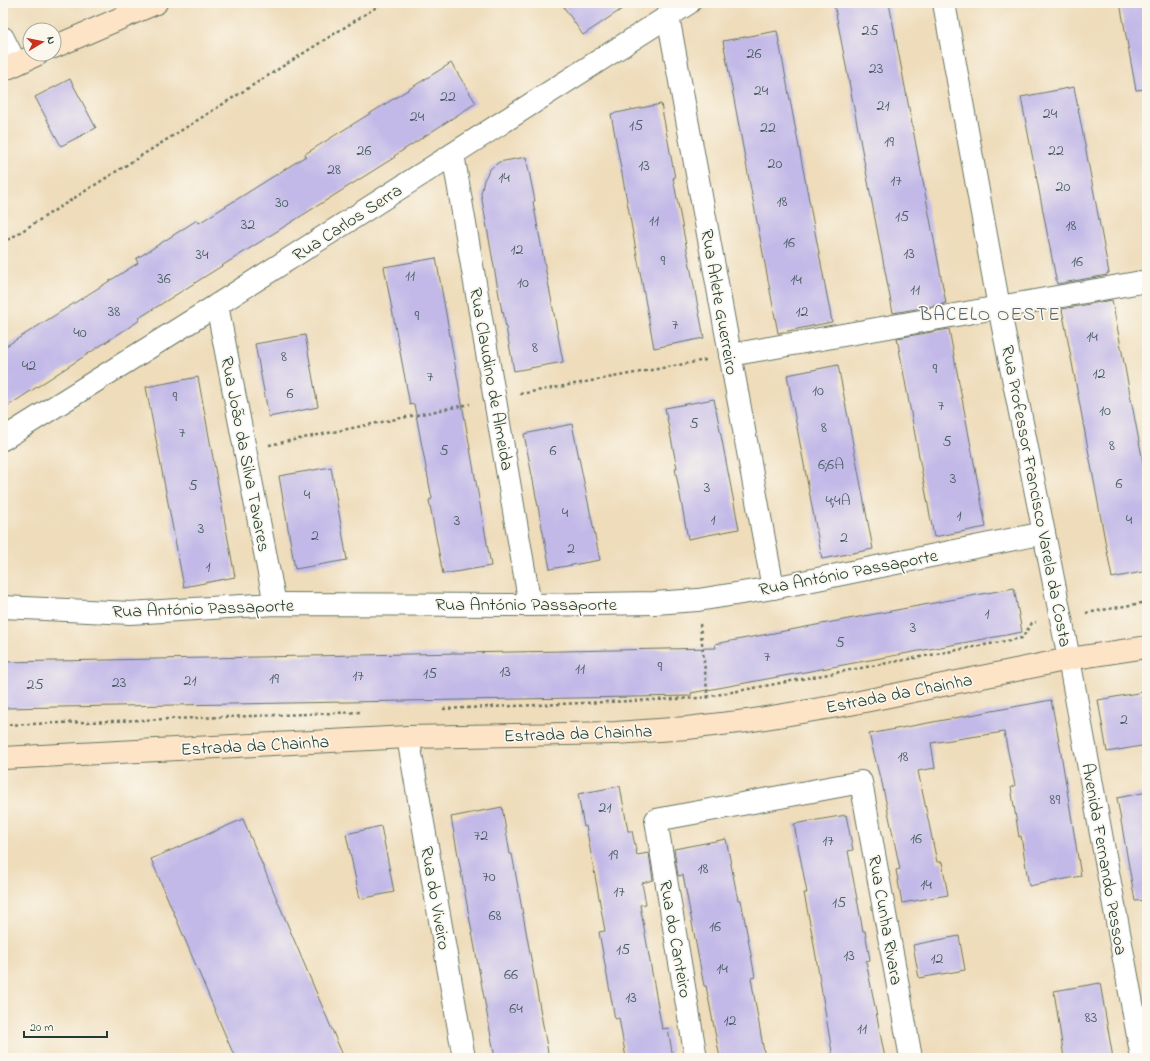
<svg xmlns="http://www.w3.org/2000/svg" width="1150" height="1061" viewBox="0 0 1150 1061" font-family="'Indie Flower',sans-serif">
  <rect width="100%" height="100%" fill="#fbf7ec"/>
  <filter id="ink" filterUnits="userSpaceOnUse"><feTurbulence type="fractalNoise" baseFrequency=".025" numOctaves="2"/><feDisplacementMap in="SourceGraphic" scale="8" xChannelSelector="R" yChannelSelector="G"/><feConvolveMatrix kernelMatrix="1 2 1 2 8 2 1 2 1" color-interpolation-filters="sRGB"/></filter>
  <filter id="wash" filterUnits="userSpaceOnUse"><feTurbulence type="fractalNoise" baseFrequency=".012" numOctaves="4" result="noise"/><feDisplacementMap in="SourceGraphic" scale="16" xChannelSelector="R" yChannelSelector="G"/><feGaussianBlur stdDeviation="0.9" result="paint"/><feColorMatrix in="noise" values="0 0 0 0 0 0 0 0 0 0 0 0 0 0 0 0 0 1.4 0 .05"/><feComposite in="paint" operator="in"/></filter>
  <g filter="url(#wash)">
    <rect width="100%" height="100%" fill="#eedcba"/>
    <g id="blocks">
      <g fill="#c2b9e8">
        <path d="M561 3H631L583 35Z"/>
        <path d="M834 3H889L946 303H944V304L893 313Z"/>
        <path d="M1120 3H1147V89L1136 90Z"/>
        <path d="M777 31 832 322 778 333 723 41Z"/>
        <path d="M451 63 476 103 394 156 395 157 139 318 140 320 3 409V348L138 263 136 259 197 220 199 223 306 156 305 154Z"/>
        <path d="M70 79 96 128 61 146 35 97Z"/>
        <path d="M1074 87 1109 273H1107V275L1057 284 1021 97Z"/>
        <path d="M661 104 675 178H673L704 338 654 348 611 114Z"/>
        <path d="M526 157 535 201 533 202 563 362 514 371 503 311 502 312 481 194 484 180 490 169 499 162Z"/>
        <path d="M436 258 491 566 443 574 429 500 432 499 414 404 410 405 384 267Z"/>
        <path d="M1112 300 1147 483V571L1112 578 1062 309Z"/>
        <path d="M949 329 986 527 934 537 897 338Z"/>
        <path d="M305 335 318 407 269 417 255 344Z"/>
        <path d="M838 365 873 549 822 559 787 375Z"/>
        <path d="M198 377 235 577 184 587 146 387Z"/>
        <path d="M714 399 739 529 688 539 675 468H677L665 408Z"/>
        <path d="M572 424 600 560 550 569 524 434Z"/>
        <path d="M331 467 347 560 295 569 279 476Z"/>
        <path d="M1014 588 1022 632 691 693V696L3 708V662L716 648 715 644Z"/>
        <path d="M1143 692 1147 716V745L1107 752 1098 700Z"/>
        <path d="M1051 700 1059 741 1081 876 1029 886 1021 836 1019 837 1011 787 1015 786 1004 732 931 743 935 768 918 771 937 862H942L948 895 902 903 896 870 900 869 881 778H880L869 734Z"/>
        <path d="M620 786 628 831H632L637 855 649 853 653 880 642 883 646 904 640 905 662 1029 668 1028 673 1058H626L619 1018 615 1019 599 932 605 931 586 826 584 827 578 794Z"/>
        <path d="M1147 792V900L1135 901 1117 798Z"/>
        <path d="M502 807 510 854H512L549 1058H495L451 817Z"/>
        <path d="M846 815 853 850 848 851 863 931H865L870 960 866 961 885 1058H833L813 939 804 893H807L794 824Z"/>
        <path d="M243 819 344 1058H235L151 859Z"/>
        <path d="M381 826 394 892 360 899 346 834Z"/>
        <path d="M726 839 738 900H741L755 977 751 978 765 1058H720L706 986H704L683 875 678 876 674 849Z"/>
        <path d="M959 936 965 970 919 978 913 945Z"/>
        <path d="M1100 983 1113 1058H1064L1054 991Z"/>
      </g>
    </g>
  </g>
  <g filter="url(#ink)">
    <use href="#blocks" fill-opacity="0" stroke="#677563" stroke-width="1"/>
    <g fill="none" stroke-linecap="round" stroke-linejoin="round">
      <g stroke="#677563" stroke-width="24">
        <g id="street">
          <path d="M944 3 999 307 1069 659 1142 1058"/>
          <path d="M668 16 773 588"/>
          <path d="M3 38 16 64"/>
          <path d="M453 154 530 605"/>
          <path d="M217 305 275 604"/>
          <path d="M730 355 1147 281"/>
          <path d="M3 439 217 305 689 3"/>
          <path d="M3 607 130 613 275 604 530 605 654 603 698 600 773 588 1044 533"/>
          <path d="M408 737 464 1058"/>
          <path d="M696 1058 656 820 861 782 911 1058"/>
        </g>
      </g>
      <g stroke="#677563" stroke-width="24">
        <g id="secondary">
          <path d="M54 47 156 3"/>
          <path d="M3 70 38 54"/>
          <path d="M3 758 408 737 616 733 687 728 747 721 850 704 1069 659 1147 647"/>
        </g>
      </g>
      <g stroke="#677563" stroke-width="2.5" stroke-dasharray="3 3" stroke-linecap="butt">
        <path d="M3 243 383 3"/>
        <path d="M520 394 706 360"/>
        <path d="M269 445 470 404"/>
        <path d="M1086 613 1147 602"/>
        <path d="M700 624 708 699"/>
        <path d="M443 709 700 698 1022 638 1032 623 1036 622"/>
        <path d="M3 725 362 712"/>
      </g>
      <use href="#street" stroke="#fff" stroke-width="22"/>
      <use href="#secondary" stroke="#fee4c6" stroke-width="22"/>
    </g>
  </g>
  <g text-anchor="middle" stroke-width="3.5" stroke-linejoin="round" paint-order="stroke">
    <g font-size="16" fill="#485c61">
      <text x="870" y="35">25</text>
      <text x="754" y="58">26</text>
      <text x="876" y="73">23</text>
      <text x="761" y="95">24</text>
      <text x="448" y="101">22</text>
      <text x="883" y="110">21</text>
      <text x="1050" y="118">24</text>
      <text x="417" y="121">24</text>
      <text x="636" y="130">15</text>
      <text x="768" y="132">22</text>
      <text x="889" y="146">19</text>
      <text x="364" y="155">26</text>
      <text x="1056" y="155">22</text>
      <text x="775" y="168">20</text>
      <text x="644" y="170">13</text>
      <text x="334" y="174">28</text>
      <text x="504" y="182">14</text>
      <text x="896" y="185">17</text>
      <text x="1063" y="191">20</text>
      <text x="782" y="206">18</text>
      <text x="282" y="207">30</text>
      <text x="902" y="221">15</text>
      <text x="654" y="225">11</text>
      <text x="248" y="229">32</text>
      <text x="1071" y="230">18</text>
      <text x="789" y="247">16</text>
      <text x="517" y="254">12</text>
      <text x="909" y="258">13</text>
      <text x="202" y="259">34</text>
      <text x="663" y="265">9</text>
      <text x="1077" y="266">16</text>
      <text x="410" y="280">11</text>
      <text x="164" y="283">36</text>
      <text x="796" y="284">14</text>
      <text x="523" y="287">10</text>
      <text x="915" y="294">11</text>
      <text x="114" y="316">38</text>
      <text x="802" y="316">12</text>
      <text x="417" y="320">9</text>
      <text x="675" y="329">7</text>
      <text x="80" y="337">40</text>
      <text x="1092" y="341">14</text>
      <text x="535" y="352">8</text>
      <text x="284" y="361">8</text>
      <text x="29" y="370">42</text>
      <text x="935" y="373">9</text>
      <text x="1099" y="378">12</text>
      <text x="430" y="381">7</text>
      <text x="818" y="395">10</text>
      <text x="290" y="398">6</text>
      <text x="175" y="401">9</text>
      <text x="941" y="410">7</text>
      <text x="1105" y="415">10</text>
      <text x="694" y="428">5</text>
      <text x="824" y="432">8</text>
      <text x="182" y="437">7</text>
      <text x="947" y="446">5</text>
      <text x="1112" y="450">8</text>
      <text x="444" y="455">5</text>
      <text x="553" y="455">6</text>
      <text x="831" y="469">6;6A</text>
      <text x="953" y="483">3</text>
      <text x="1119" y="488">6</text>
      <text x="193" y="490">5</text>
      <text x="707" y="492">3</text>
      <text x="307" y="499">4</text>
      <text x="838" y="505">4;4A</text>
      <text x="565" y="517">4</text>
      <text x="959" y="520">1</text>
      <text x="713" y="524">1</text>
      <text x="1129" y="524">4</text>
      <text x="457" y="525">3</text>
      <text x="201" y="533">3</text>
      <text x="315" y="540">2</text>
      <text x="844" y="542">2</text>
      <text x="571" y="553">2</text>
      <text x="208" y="571">1</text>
      <text x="987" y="618">1</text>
      <text x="913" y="632">3</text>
      <text x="840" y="647">5</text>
      <text x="767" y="661">7</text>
      <text x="660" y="671">9</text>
      <text x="580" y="673">11</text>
      <text x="505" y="676">13</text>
      <text x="430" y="678">15</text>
      <text x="358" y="680">17</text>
      <text x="274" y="683">19</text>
      <text x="190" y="685">21</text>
      <text x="119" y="687">23</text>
      <text x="35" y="689">25</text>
      <text x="1124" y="724">2</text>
      <text x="903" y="761">18</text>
      <text x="1055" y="804">89</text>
      <text x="605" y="812">21</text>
      <text x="481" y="840">72</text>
      <text x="916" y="843">16</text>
      <text x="828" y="845">17</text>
      <text x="613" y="859">19</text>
      <text x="703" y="873">18</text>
      <text x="489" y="881">70</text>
      <text x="926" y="889">14</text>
      <text x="619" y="896">17</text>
      <text x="839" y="907">15</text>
      <text x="495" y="920">68</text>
      <text x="715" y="931">16</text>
      <text x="623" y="954">15</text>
      <text x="849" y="960">13</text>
      <text x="937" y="963">12</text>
      <text x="722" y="973">14</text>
      <text x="511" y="979">66</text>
      <text x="631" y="1002">13</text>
      <text x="516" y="1013">64</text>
      <text x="1091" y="1022">83</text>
      <text x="730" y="1025">12</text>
      <text x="862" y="1033">11</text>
    </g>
    <g font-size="18" fill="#1f3d34" stroke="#fbf7ec">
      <text transform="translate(347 222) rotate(-33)" y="6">Rua Carlos Serra</text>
      <text transform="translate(720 302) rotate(80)" y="6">Rua Arlete Guerreiro</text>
      <text transform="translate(492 379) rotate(80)" y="6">Rua Claudino de Almeida</text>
      <text transform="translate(246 454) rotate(79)" y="6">Rua João da Silva Tavares</text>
      <text transform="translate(1037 496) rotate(79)" y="6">Rua Professor Francisco Varela da Costa</text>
      <text transform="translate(848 572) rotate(-11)" y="6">Rua António Passaporte</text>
      <text x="526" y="610">Rua António Passaporte</text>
      <text transform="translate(203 608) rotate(-2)" y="6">Rua António Passaporte</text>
      <text transform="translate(899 693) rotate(-11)" y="6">Estrada da Chainha</text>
      <text transform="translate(578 733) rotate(-2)" y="6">Estrada da Chainha</text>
      <text transform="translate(255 745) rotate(-3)" y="6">Estrada da Chainha</text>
      <text transform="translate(1105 859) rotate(80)" y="6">Avenida Fernando Pessoa</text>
      <text transform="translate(436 898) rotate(80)" y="6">Rua do Viveiro</text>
      <text transform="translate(886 920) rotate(80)" y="6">Rua Cunha Rivara</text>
      <text transform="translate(676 939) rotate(80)" y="6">Rua do Canteiro</text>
    </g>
    <g font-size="19" letter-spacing="1" fill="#586873" stroke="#fbf7ec">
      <text x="990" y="320">BACELO OESTE</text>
    </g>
  </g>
  <rect width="1150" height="1061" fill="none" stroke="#fbf7ec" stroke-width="16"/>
  <g transform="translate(42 42) rotate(80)"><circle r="19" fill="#fbf7ec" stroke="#a3ada2"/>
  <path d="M0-3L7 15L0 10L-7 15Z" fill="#c8321e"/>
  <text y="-6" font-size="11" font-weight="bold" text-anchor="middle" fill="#1f3d34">N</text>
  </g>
  <path d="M24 1031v6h83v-6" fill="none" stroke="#1f3d34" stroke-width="2"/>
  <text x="30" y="1031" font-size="12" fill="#1f3d34" stroke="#fbf7ec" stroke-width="3" paint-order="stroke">20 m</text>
</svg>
